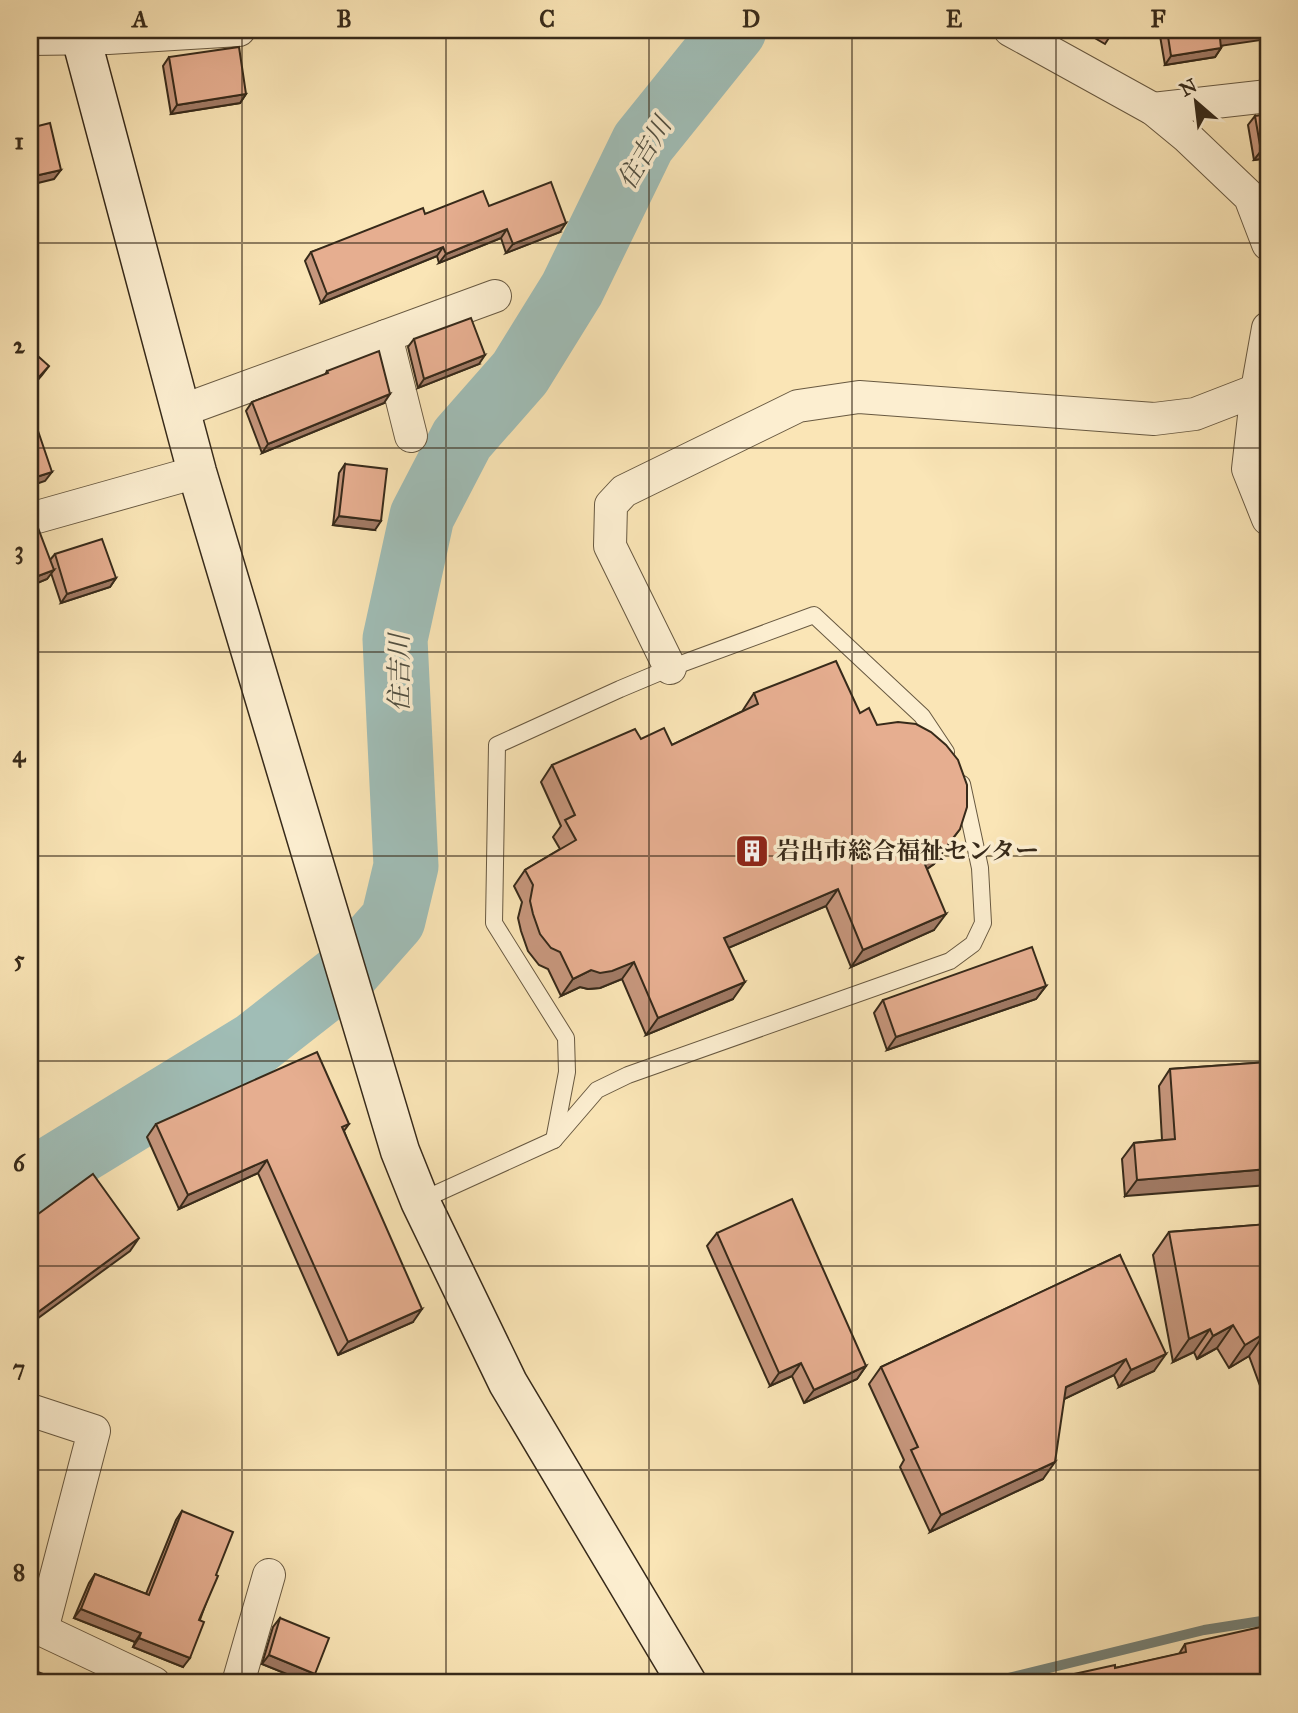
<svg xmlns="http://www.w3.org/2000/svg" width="1298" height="1713" viewBox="0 0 1298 1713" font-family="'IM FELL Great Primer','Noto Serif JP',serif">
  <rect width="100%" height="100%" fill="#fae5b6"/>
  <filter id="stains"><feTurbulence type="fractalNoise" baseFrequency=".00286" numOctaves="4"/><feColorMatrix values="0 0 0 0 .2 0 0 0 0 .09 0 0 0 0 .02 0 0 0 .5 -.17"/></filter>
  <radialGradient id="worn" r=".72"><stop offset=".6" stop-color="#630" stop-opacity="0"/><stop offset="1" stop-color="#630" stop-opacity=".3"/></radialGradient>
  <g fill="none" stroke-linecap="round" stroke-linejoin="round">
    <path stroke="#768278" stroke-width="10" d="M988 1683 1204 1630 1268 1620"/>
    <path stroke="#a0bdb6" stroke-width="65" d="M30 1182 255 1044 347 972 393 920 406 866 395 639 422 516 462 439 520 373 572 289 643 143 734 30"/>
    <g stroke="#685941" stroke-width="18">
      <g id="lane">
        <path d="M554 1140 567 1072 566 1038 494 923 497 745 620 689 670 668 814 615 922 716 946 752"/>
        <path d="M420 1201 554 1140 597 1090 628 1075 950 961 973 944 983 923 980 868 962 784"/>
      </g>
    </g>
    <g stroke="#685941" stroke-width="34">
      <g id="street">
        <path d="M1010 30 1153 109 1187 137 1250 197 1268 244"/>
        <path d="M30 39 108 38 239 30"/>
        <path d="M1153 109 1268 96"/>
        <path d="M1268 328 1257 390 1248 469 1268 519"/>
        <path d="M386 336 411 436"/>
        <path d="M181 411 495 296"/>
        <path d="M30 519 197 472"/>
        <path d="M670 668 610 546 611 505 624 491 798 406 859 397 1154 419 1195 414 1257 390"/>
        <path d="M30 1410 94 1431 42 1630"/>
        <path d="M30 1627 42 1630 154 1683"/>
        <path d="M238 1683 269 1575"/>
      </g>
    </g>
    <g stroke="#372a1a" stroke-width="41">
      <path id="secondary" d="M79 30 197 472 400 1151 420 1201 508 1383 687 1683"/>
    </g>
    <use href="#lane" stroke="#fceed0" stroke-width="16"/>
    <use href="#street" stroke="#fceed0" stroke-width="32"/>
    <use href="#secondary" stroke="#fceed0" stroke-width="38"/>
  </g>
  <g fill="#c6967c" stroke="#372a1a" stroke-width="2">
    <path d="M1081 30H1114L1105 44Z"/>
    <path d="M1159 30H1268L1221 46V48L1215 57 1165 65Z"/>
    <path d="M169 57 246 94 240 103 171 114 163 66Z"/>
    <path d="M1255 116 1268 158 1254 160 1248 125Z"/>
    <path d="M489 206 560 232 506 253 501 238 439 263 437 256 321 303 305 261 311 252 425 214Z"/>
    <path d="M414 339 479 364 418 388 408 347Z"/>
    <path d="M327 371 384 403 262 453 246 411 252 402 325 375Z"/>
    <path d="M345 464 375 530 333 525 339 473Z"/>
    <path d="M30 527 50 560 55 554 116 578 110 587 61 603 51 573 47 579 30 586Z"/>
    <path d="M754 693 860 713 877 725 948 845 934 864 927 869 934 930 851 967 826 906 728 948 733 999 646 1035 622 979 600 988 588 989 580 987 561 996 548 969 539 965 528 951 521 931 518 918 522 902 514 886 525 870 560 849 553 837 561 826 541 782 552 765 641 739 672 745 743 711V710Z"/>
    <path d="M1046 986 1036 999 887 1050 874 1013 883 1000Z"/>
    <path d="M1268 1062 1125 1196 1122 1159 1134 1143 1162 1140 1159 1086 1170 1069Z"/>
    <path d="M156 1124H349L344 1131 413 1322 338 1355 258 1173 179 1209 147 1137Z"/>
    <path d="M1268 1224V1400L1266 1402 1249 1356 1229 1368 1217 1348 1197 1359 1194 1352 1173 1362 1153 1255 1169 1232Z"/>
    <path d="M717 1233 866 1366 857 1379 804 1403 792 1376 770 1386 707 1246Z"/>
    <path d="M1120 1255 1154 1371 1119 1387 1114 1375 1064 1399 1043 1479 930 1532 900 1467 904 1460 869 1384 881 1367Z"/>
    <path d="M182 1511 216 1575 183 1667 133 1647 135 1642 74 1618 89 1583 95 1574 146 1594 176 1520Z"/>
    <path d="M280 1618 309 1683 262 1664 273 1627Z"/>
    <path d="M1267 1637 1115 1668 1179 1654 1185 1644Z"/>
  </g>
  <g fill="#a17a65" stroke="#372a1a" stroke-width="2">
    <path d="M1268 31V39L1213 47 1220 38Z"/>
    <path d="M1221 48 1215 57 1165 65 1171 56Z"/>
    <path d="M246 94 240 103 171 114 177 105Z"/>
    <path d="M1268 150V158L1254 160 1261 151Z"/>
    <path d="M61 170 54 179 30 185V177Z"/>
    <path d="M566 223 560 232 506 253 513 244Z"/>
    <path d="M507 229 501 238 439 263 446 254Z"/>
    <path d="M443 247 437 256 321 303 327 294Z"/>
    <path d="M485 355 479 364 418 388 424 379Z"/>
    <path d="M49 366 42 375 30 389V387Z"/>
    <path d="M390 394 384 403 262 453 268 444Z"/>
    <path d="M52 472 45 481 30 486V479Z"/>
    <path d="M339 516 381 521 375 530 333 525Z"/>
    <path d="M54 570 47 579 30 586V579Z"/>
    <path d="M116 578 110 587 61 603 67 594Z"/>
    <path d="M960 829 934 864 912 879 924 862Z"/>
    <path d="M838 889 826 906 712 955 724 938Z"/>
    <path d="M946 914 934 930 851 967 863 950Z"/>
    <path d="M634 962 622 979 600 988 588 989 580 987 561 996 573 979 591 970Z"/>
    <path d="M745 982 733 999 646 1035 658 1018Z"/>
    <path d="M1046 986 1036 999 887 1050 896 1037Z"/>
    <path d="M267 1160 258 1173 179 1209 188 1195Z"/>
    <path d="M1268 1169V1185L1125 1196 1137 1180Z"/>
    <path d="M139 1238 130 1251 30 1324V1318Z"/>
    <path d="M422 1309 413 1322 338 1355 348 1342Z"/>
    <path d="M1233 1325 1217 1348 1197 1359 1213 1336Z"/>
    <path d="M1210 1329 1194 1352 1173 1362 1189 1339Z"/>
    <path d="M1265 1333 1249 1356 1229 1368 1245 1345Z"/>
    <path d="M1166 1354 1154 1371 1119 1387 1131 1370Z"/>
    <path d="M1126 1359 1114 1375 1054 1404 1066 1387Z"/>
    <path d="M801 1363 792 1376 770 1386 779 1373Z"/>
    <path d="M866 1366 857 1379 804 1403 814 1390Z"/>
    <path d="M1055 1462 1043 1479 930 1532 941 1515Z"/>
    <path d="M81 1609 141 1633 135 1642 74 1618Z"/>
    <path d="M139 1638 190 1658 183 1667 133 1647Z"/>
    <path d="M269 1655 315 1674 309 1683 262 1664Z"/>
    <path d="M1268 1677V1683H1240Z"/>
  </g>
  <g fill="#e6ae90" stroke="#372a1a" stroke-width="2">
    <path d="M1102 30H1114L1111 35Z"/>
    <path d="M1167 30H1268V31L1220 38 1221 48 1171 56Z"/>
    <path d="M239 47 246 94 177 105 169 57Z"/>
    <path d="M1268 114V150L1261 151 1255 116Z"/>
    <path d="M50 123 61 170 30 177V128Z"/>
    <path d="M551 182 566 223 513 244 507 229 446 254 443 247 327 294 311 252 423 208 425 214 483 191 489 206Z"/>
    <path d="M471 318 485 355 424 379 414 339Z"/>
    <path d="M30 349 49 366 30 387Z"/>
    <path d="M379 351 390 394 268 444 252 402 328 373 327 371Z"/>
    <path d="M36 425 52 472 30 479V427Z"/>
    <path d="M345 464 387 469 381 521 339 516Z"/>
    <path d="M30 527 38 528 54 570 30 579Z"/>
    <path d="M102 539 116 578 67 594 55 554Z"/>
    <path d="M836 661 860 713 869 708 877 725 898 722 916 724 931 732 946 745 958 760 967 785V807L960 829 946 847 924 862 946 914 863 950 838 889 724 938 745 982 658 1018 634 962 612 971 600 973 591 970 573 979 560 952 551 948 540 934 533 914 530 901 533 885 525 870 576 840 565 820 575 815 552 765 635 729 641 739 664 728 672 745 758 704 754 693Z"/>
    <path d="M1032 947 1046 986 896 1037 883 1000Z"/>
    <path d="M317 1052 349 1124 342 1127 422 1309 348 1342 267 1160 188 1195 156 1124Z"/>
    <path d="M1268 1062V1169L1137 1180 1134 1143 1175 1139 1170 1069Z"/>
    <path d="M93 1174 139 1238 30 1318V1220Z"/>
    <path d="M792 1199 866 1366 814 1390 801 1363 779 1373 717 1233Z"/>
    <path d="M1268 1224V1343L1265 1333 1245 1345 1233 1325 1213 1336 1210 1329 1189 1339 1169 1232Z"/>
    <path d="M1120 1255 1166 1354 1131 1370 1126 1359 1066 1387 1055 1462 941 1515 911 1450 918 1447 881 1367Z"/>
    <path d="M182 1511 233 1532 216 1575 218 1576 199 1620 204 1622 190 1658 139 1638 141 1633 81 1609 95 1574 149 1595Z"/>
    <path d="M280 1618 329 1638 315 1674 269 1655Z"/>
    <path d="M1265 1626 1267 1637H1268V1677L1240 1683H1033L1115 1665V1668L1186 1652 1185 1644Z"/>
    <path d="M30 1669 59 1680 58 1683H30Z"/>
  </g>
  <path fill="none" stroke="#372a1a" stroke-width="2" stroke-opacity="0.55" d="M242 30V1683M446 30V1683M649 30V1683M852 30V1683M1056 30V1683M30 243H1268M30 448H1268M30 652H1268M30 856H1268M30 1061H1268M30 1266H1268M30 1470H1268"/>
  <defs>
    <g id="building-square" transform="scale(1.75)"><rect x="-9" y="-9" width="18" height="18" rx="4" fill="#8f2418" stroke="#fceed0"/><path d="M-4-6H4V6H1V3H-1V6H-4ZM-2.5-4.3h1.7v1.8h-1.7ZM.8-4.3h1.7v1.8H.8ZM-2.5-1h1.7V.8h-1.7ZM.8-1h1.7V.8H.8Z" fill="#fff"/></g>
  </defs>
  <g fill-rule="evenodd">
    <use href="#building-square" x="752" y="851"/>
  </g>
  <g text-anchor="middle" stroke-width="7" stroke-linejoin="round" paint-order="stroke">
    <g font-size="24" font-weight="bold" fill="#372a1a" stroke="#fceed0" text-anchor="start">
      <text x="776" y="859">岩出市総合福祉センター</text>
    </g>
    <g font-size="26" font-style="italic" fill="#514f41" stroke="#fceed0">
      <text transform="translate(644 153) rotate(-59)" y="9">住吉川</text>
      <text transform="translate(399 673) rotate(-90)" y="9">住吉川</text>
    </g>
  </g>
  <rect width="1298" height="1713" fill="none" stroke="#fae5b6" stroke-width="77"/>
  <g transform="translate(1196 102) rotate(332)" stroke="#fceed0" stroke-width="5" paint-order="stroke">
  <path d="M0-5L12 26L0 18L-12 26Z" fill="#372a1a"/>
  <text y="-10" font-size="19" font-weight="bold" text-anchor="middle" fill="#372a1a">N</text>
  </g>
  <rect x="38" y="38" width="1222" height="1636" fill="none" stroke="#372a1a" stroke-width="2.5"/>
  <g font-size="23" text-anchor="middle" font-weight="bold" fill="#372a1a">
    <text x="140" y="27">A</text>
    <text x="344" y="27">B</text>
    <text x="547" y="27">C</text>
    <text x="751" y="27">D</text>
    <text x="954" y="27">E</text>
    <text x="1158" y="27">F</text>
    <text x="19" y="149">1</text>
    <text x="19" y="353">2</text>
    <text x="19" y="558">3</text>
    <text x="19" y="762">4</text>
    <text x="19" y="967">5</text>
    <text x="19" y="1171">6</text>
    <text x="19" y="1376">7</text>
    <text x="19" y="1580">8</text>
  </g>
  <rect width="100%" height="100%" filter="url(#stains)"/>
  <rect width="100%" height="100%" fill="url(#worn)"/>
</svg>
